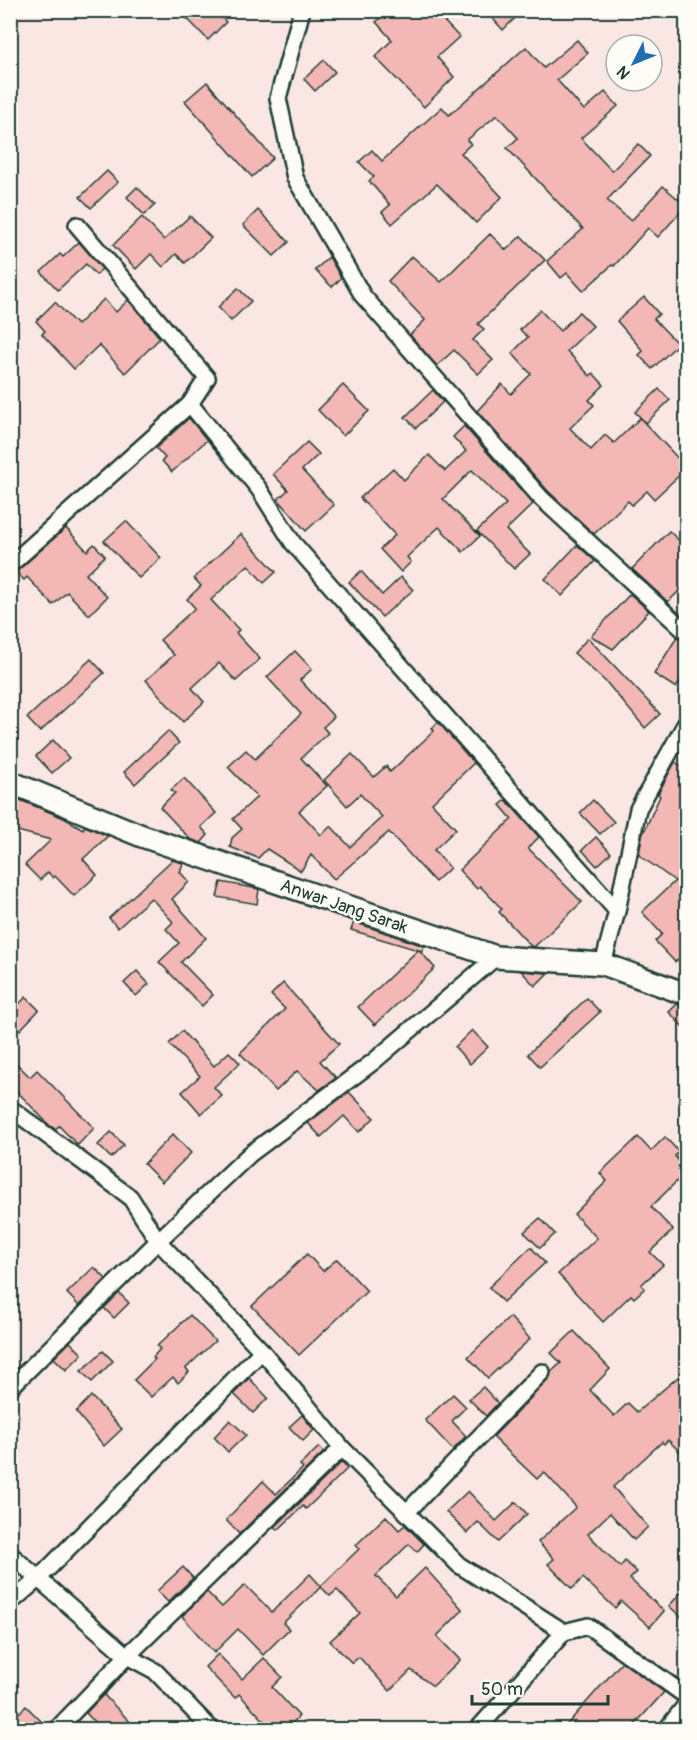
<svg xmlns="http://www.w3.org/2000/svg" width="697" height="1740" viewBox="0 0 697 1740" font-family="Pangolin,sans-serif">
  <rect width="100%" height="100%" fill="#fae7e3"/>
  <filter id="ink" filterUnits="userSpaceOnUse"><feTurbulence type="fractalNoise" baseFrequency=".0167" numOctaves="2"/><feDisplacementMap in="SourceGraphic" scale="12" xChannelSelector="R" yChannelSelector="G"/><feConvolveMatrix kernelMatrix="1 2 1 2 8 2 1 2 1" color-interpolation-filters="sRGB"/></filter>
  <g filter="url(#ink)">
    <g fill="#f3b7b5" stroke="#1f3d34" stroke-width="1.5">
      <path d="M179 10H215L226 22 208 40Z"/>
      <path d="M389 10H452L442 19 459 37 437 57 454 77 424 107 375 57 392 40 376 22Z"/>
      <path d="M485 10H523L503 30Z"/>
      <path d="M577 40 588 53 557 80 584 110 605 92 618 106 581 138 612 171 638 144 650 156 607 200 631 221 663 186 686 206 658 237 648 228 614 266 612 265 583 291 567 273 561 278 547 261 583 229 507 148 518 138 497 115 467 140 471 144 461 153 502 197 476 223 437 184 392 224 382 212 390 205 369 181 374 177 359 162 372 150 382 161 442 107 449 115 526 47 544 68Z"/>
      <path d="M324 60 335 72 315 91 304 79Z"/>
      <path d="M207 82 273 158 252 177 185 101Z"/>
      <path d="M107 171 118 182 91 208 80 197Z"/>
      <path d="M137 187 155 205 144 215 127 197Z"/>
      <path d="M258 210 289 242 274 256 243 225Z"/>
      <path d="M190 216 211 238 185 263 176 254 163 267 151 254 136 269 113 245 142 217 164 240Z"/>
      <path d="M490 234 506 250 521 236 545 260 478 324 484 329 473 340 493 360 478 374 454 350 437 366 410 335 425 320 388 281 412 256 441 282Z"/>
      <path d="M79 242 102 269 96 275 86 264 58 290 41 272 60 254 63 257Z"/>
      <path d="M329 257 341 278 332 287 315 270Z"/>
      <path d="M238 288 251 301 231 321 218 307Z"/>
      <path d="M644 297 659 314 654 319 678 344 652 369 639 355 643 351 617 321Z"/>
      <path d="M104 299 116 312 128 300 160 338 125 373 99 345 74 369 42 334 45 331 36 321 55 302 77 325Z"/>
      <path d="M540 310 560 331 579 312 593 326 567 351 590 376 593 373 604 385 589 400 594 405 570 428 591 450 605 435 614 443 640 418 687 468 654 499 647 491 632 505 628 501 594 534 548 491 477 411 502 384 511 394 531 374 512 353 528 337 520 330Z"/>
      <path d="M343 385 369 411 343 436 318 410Z"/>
      <path d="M659 389 670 400 646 423 635 412Z"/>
      <path d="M433 390 443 402 416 428 405 417Z"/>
      <path d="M189 418 207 440 172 472 162 461 165 458 156 448Z"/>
      <path d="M464 426 533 504 506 530 530 554 514 569 477 531 506 504 472 470 443 499 480 536 463 552 439 527 407 557 411 562 401 572 380 549 395 535 360 498 393 468 404 480 429 455 445 471 466 451 453 437Z"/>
      <path d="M307 442 319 454 302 470 334 505 306 531 278 499 288 490 273 474Z"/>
      <path d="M126 521 161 558 139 578 104 541Z"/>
      <path d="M66 528 87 551 94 544 105 556 86 574 107 597 89 615 67 592 53 605 27 577 24 580 16 572Z"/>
      <path d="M669 531 687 548V583L668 602 632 569Z"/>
      <path d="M241 534 276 572 264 583 248 565 211 600 239 630 236 633 260 659 236 681 219 663 192 688 204 702 183 722 146 680 174 655 160 640 195 608 187 599 201 586 194 578Z"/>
      <path d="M577 545 595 561 562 596 545 579Z"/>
      <path d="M361 571 382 595 401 577 413 590 382 617 349 582Z"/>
      <path d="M630 594 649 611 613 649 591 636Z"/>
      <path d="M677 637 687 643V671L676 688 654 674Z"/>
      <path d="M588 638 660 714 645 728 607 683 574 653Z"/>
      <path d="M295 651 312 669 300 680 334 717 323 727 328 733 301 758 327 786 299 811 321 835 331 826 350 847 382 817 360 794 347 806 324 780 352 754 374 777 386 766 390 772 434 731 432 728 438 722 474 763 432 803 456 829 434 850 450 868 435 882 389 832 334 879 311 855 301 871 267 849 258 858 230 847 232 838 242 829 233 819 257 797 228 767 246 750 255 759 301 714 267 677Z"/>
      <path d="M91 659 104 673 40 732 27 718Z"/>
      <path d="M168 731 179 743 135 784 124 772Z"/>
      <path d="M53 740 69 758 52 773 36 756Z"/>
      <path d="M675 762 687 770V951L675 962 655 941 662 934 642 912 675 881 639 855 642 836 660 796 658 794Z"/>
      <path d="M184 778 216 813 201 827 208 835 201 843 190 839 160 807 175 793 171 790Z"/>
      <path d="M10 796 64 818 83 829 85 826 108 836 83 859 97 875 74 896 55 876 53 878 48 872 40 880 25 865 51 840 10 829Z"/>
      <path d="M506 800 539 837 528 848 582 902 534 947 531 946 499 912 502 909 480 886 477 889 459 870 512 819 500 805Z"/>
      <path d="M593 800 614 822 600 834 580 813Z"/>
      <path d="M596 837 611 853 597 866 582 850Z"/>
      <path d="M172 860 183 863 180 872 189 882 172 899 206 938 181 962 213 995 202 1006 159 962 179 943 166 929 173 922 151 898 118 928 109 918Z"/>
      <path d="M221 882 259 889 257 904 217 897Z"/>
      <path d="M354 922 424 946 422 951 419 950 435 968 375 1025 358 1007 418 950 351 930Z"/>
      <path d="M137 971 149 984 136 996 124 983Z"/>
      <path d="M521 971 546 973 547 974 535 986Z"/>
      <path d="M283 983 339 1044 320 1061 336 1078 319 1090 297 1071 276 1091 240 1053 285 1009 271 995Z"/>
      <path d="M26 997 39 1010 20 1030 10 1021V1013Z"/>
      <path d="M587 998 600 1012 540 1067 528 1054Z"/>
      <path d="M677 1004 687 1006V1031L669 1012Z"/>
      <path d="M472 1030 488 1047 470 1064 455 1047Z"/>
      <path d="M182 1031 214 1066 229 1052 240 1063 214 1087 222 1096 201 1114 182 1092 200 1076 169 1044Z"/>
      <path d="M10 1057 30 1077 37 1070 94 1128 78 1145 59 1126 55 1129 50 1126 10 1084Z"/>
      <path d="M349 1092 374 1118 359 1132 344 1116 321 1137 308 1123Z"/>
      <path d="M111 1132 124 1145 111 1158 98 1145Z"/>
      <path d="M173 1134 191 1153 162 1182 144 1164Z"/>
      <path d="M638 1137 651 1151 665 1137 679 1152 675 1156 687 1171 651 1207 673 1230 650 1252 663 1265 641 1285 645 1288 634 1298 631 1295 603 1322 558 1274 597 1238 574 1214 607 1181 600 1173Z"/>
      <path d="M540 1218 555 1234 540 1248 524 1232Z"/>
      <path d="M531 1247 545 1263 503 1302 489 1287Z"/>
      <path d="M307 1254 323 1271 337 1259 367 1291 299 1355 252 1306Z"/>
      <path d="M94 1267 106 1279 79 1306 67 1293Z"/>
      <path d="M119 1293 129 1303 114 1318 104 1308Z"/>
      <path d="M190 1315 215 1341 186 1368 189 1372 178 1383 173 1377 151 1397 134 1380 155 1359 153 1357 160 1349 157 1346Z"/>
      <path d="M510 1317 530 1339 488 1378 468 1357Z"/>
      <path d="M574 1331 610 1369 590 1390 614 1416 628 1403 637 1412 678 1377 687 1386V1459L668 1440 664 1444 662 1442 613 1487 648 1527 634 1540 610 1513 588 1534 620 1567 625 1561 637 1572 630 1579 664 1611 650 1627 621 1601 615 1608 583 1578 572 1589 548 1564 554 1559 538 1542 576 1507 544 1472 537 1479 493 1437 549 1379 551 1372 561 1363 551 1353Z"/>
      <path d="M70 1342 82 1354 66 1370 54 1358Z"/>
      <path d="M103 1351 113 1361 92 1382 81 1371Z"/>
      <path d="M249 1378 268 1398 253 1413 234 1394Z"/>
      <path d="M483 1387 498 1403 486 1416 469 1399Z"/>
      <path d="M453 1394 466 1407 452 1421 466 1436 453 1450 425 1420Z"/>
      <path d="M91 1396 122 1429 104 1446 76 1412Z"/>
      <path d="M302 1415 314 1430 303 1441 289 1427Z"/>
      <path d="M230 1420 246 1435 228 1452 214 1437Z"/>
      <path d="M319 1447 324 1452 239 1534 226 1520 263 1481 276 1494 303 1468 300 1465Z"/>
      <path d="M342 1462 347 1469 306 1509 303 1506 278 1530 275 1527Z"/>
      <path d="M468 1491 496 1521 516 1502 527 1514 498 1542 478 1522 467 1533 446 1512Z"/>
      <path d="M386 1516 399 1530 405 1525 424 1544 417 1552 409 1544 376 1576 396 1596 425 1568 463 1610 437 1636 460 1660 433 1686 411 1670 390 1691 359 1657 352 1663 330 1641 360 1613 337 1590 330 1596 321 1587 283 1623 289 1629 263 1655 238 1629 214 1653 182 1616 207 1592 222 1607 245 1585 272 1612 310 1574 321 1586 359 1549 356 1545Z"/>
      <path d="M183 1567 193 1578 168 1602 157 1591Z"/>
      <path d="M687 1586V1622L669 1606Z"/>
      <path d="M218 1654 242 1679 264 1658 282 1677 272 1687 299 1716 286 1730H273L239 1694 235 1698 205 1667Z"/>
      <path d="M622 1662 664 1692 630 1730H562Z"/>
      <path d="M129 1668 104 1695 138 1730H102L86 1713Z"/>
      <path d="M26 1706 41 1721 33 1730H10V1722Z"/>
    </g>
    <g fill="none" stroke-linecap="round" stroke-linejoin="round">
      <g stroke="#1f3d34" stroke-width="20">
        <g id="minor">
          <path d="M302 10 278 98 295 178 363 296 541 498 686 632"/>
          <path d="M77 225 207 378 190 404 259 489 293 543 617 911"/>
          <path d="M10 565 190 404"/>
          <path d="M603 964 617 911 638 809 686 723"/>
          <path d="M10 1108 130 1197 158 1241 262 1351 342 1448 459 1565 564 1632 588 1626 686 1696"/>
          <path d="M10 1388 158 1241 250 1154 373 1062 496 957"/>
          <path d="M407 1512 542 1372"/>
          <path d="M10 1554 127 1656 155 1671 212 1730"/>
          <path d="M10 1603 38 1579 262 1351"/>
          <path d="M56 1730 127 1656 342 1448"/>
          <path d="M477 1730 564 1632"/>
          <path d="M666 1730 686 1705"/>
        </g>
      </g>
      <g stroke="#1f3d34" stroke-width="26">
        <path id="secondary" d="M10 782 142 836 496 957 603 964 686 994"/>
      </g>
      <use href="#minor" stroke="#fdfcf7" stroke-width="15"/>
      <use href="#secondary" stroke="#fdfcf7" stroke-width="21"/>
    </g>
  </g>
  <g text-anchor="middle" stroke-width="5" stroke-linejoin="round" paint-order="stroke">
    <g font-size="18" fill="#1f3d34" stroke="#fdfcf7">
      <text transform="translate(344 906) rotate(19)" y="6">Anwar Jang Sarak</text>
    </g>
  </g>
  <rect width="697" height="1740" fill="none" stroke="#fdfcf7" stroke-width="36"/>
  <rect x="18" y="18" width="661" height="1704" fill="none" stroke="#1f3d34" stroke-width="2" filter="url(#ink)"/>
  <g transform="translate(634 63) rotate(227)"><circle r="28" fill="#fdfcf7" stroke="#a4b0a9" stroke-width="1.5"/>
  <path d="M0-4.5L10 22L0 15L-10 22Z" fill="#1f6fb2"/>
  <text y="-9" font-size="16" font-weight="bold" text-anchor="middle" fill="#1f3d34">N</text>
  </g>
  <path d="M472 1695v9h136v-9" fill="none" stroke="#1f3d34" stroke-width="3"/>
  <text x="481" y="1695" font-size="18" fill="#1f3d34" stroke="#fdfcf7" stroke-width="4.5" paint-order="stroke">50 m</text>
</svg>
